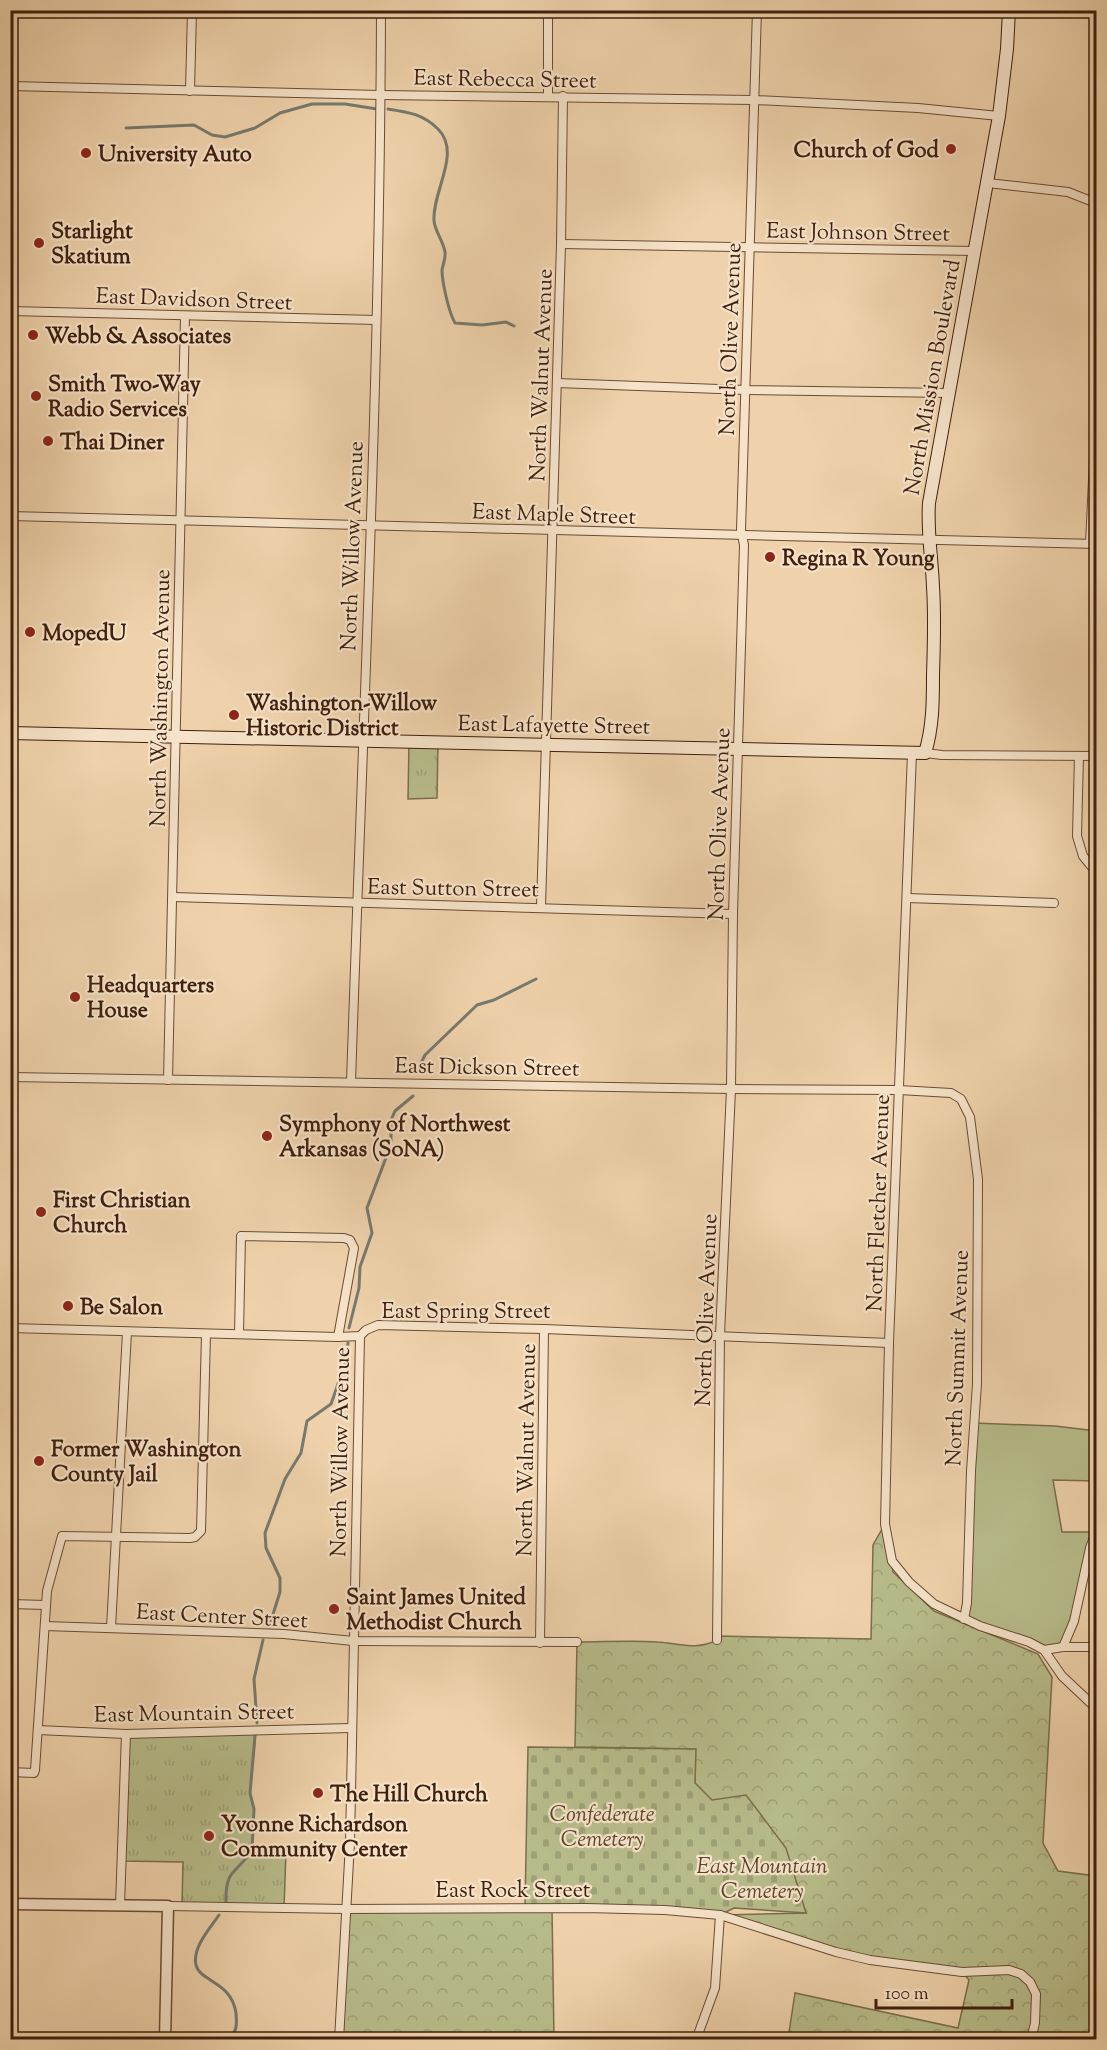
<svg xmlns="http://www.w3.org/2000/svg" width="1107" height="2050" viewBox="0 0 1107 2050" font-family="'Sorts Mill Goudy',serif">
  <defs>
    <pattern id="forest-crowns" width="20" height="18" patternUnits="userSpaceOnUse" patternTransform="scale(1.5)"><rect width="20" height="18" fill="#b7bc8a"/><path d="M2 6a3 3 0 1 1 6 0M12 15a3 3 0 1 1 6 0" fill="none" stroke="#9ea176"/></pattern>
    <pattern id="cemetery-stones" width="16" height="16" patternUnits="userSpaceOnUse" patternTransform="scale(1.5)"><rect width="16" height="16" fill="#b7bc8a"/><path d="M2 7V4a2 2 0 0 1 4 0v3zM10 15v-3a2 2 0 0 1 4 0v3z" fill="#9ea176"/></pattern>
    <pattern id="park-tufts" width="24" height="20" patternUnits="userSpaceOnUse" patternTransform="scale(1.5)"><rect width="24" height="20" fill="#b7bc8a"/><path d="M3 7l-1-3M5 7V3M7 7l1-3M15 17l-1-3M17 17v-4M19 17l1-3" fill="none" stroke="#9ea176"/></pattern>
  </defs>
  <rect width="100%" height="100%" fill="#efd2ab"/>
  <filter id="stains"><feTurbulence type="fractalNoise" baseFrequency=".00333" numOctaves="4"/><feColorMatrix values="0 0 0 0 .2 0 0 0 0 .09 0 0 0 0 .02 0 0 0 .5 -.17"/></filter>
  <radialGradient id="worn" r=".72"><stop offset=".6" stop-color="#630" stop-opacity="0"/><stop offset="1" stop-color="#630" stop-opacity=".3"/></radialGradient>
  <g fill="url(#forest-crowns)" stroke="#7b6e4c" stroke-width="1.5">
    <path d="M885 1524 893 1572 934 1611 1038 1654 1052 1677 1043 1843 1058 1871 1096 1876V2039H788L795 1993 958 2028 969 1980 962 1972 870 1960 720 1915 806 1913 695 1783V1749L575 1747 577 1642C604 1642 631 1640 657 1642 679 1643 696 1651 717 1640V1636L871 1639 873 1545Z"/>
    <path d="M552 1908 554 2039 339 2040 345 1909Z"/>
  </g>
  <path fill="url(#cemetery-stones)" stroke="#7b6e4c" stroke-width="1.5" d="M528 1747 696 1749 695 1783 712 1800 746 1795 786 1848 806 1913 734 1908 720 1915 525 1908Z"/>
  <g fill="url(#park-tufts)" stroke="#7b6e4c" stroke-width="1.5">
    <path d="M409 742H438L437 798 408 799Z"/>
    <path d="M256 1730 250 1793 254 1809 252 1849 286 1850 284 1908 182 1906 183 1862 122 1861 126 1734Z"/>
  </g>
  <path fill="#b7bc8a" stroke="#7b6e4c" stroke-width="1.5" d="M974 1423 1055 1426 1096 1431V1481L1053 1480 1062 1532H1096L1063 1647 1044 1650 964 1619Z"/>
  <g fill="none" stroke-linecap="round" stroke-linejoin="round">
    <g stroke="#767a6f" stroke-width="3">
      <path d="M388 109C408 112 423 114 438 129 462 153 432 191 434 221 435 231 443 241 445 252 446 258 443 264 442 270 442 282 449 313 455 323L482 325 506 322 514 326"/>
      <path d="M126 128 194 125 212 135 225 137 255 128 280 113 312 104H345L377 109"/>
      <path d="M417 1071 425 1055 477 1005 494 1000 536 979"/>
      <path d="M349 1328 359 1288 360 1267 372 1233 367 1208 387 1155 391 1140V1120L395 1111 413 1096"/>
      <path d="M269 1627 280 1592V1578L266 1548 265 1533 285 1479 301 1453 307 1421 331 1404 345 1364 348 1343"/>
      <path d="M257 1723 254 1679 263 1640"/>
      <path d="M226 1902C225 1868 237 1874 252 1850L254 1809 250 1793 255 1736"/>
      <path d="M219 1915C210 1928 192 1948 196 1965 200 1982 231 1981 236 2013 237 2025 237 2029 230 2040"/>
    </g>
    <g stroke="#6b4c34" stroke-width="10">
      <g id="minor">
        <path d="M548 10V96"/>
        <path d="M10 86 381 95 755 100 918 108 999 116"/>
        <path d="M190 91 192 10"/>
        <path d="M988 183 1068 192 1096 203"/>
        <path d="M561 244 975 251"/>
        <path d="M10 311 376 320"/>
        <path d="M557 383 746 390 949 393"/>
        <path d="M10 516 1096 544"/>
        <path d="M1090 544 1096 416"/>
        <path d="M912 753 889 1343 885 1524 892 1561 909 1582 934 1604 980 1626 1029 1642 1044 1650 1062 1676 1096 1708"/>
        <path d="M925 753 942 755 1096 756"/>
        <path d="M1079 756 1077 836 1083 856 1096 872"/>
        <path d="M173 897 733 914"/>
        <path d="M907 898 1054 903"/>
        <path d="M541 907 561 244 563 96"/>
        <path d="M10 1077 731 1089 899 1090 951 1093 961 1099 970 1117 978 1179 977 1384 971 1471 967 1603 964 1619"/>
        <path d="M168 1080 185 316"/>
        <path d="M351 1082C363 725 380 368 381 10"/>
        <path d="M10 1328 338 1337 360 1336 366 1330 378 1325 544 1329 889 1343"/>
        <path d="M239 1334 241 1236 344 1238 350 1240 354 1248 338 1337"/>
        <path d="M10 1604 46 1605"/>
        <path d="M45 1626 284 1634 353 1641 577 1642"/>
        <path d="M111 1628 127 1332"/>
        <path d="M717 1640 720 1335 731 1089 733 914 744 545 741 530 757 10"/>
        <path d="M540 1643 544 1329"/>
        <path d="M1063 1647 1074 1621 1090 1548 1096 1532"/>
        <path d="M1044 1650 1063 1647H1096"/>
        <path d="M38 1730 126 1734 351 1728"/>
        <path d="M10 1772 34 1773 35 1770 47 1591 62 1536 190 1538 195 1537 201 1531 206 1334"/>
        <path d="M120 1906 126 1734"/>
        <path d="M168 1906 345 1909 586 1908 665 1910 720 1915 836 1952 870 1960 962 1972 1009 1970 1021 1974 1030 1982 1036 1994 1035 2023 1031 2040"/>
        <path d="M339 2040 350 1843 360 1336"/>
        <path d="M696 2040 715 1988 720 1915"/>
      </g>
    </g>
    <g stroke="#6b4c34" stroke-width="13">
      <path id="tertiary" d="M10 1904 168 1906 165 2040"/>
    </g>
    <g stroke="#3f1f0d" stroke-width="14">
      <path id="secondary" d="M10 733 925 753C933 727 933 701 933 675 934 645 935 616 933 587 932 559 927 531 929 503L999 116 1007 49 1009 10"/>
    </g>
    <use href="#minor" stroke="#f5e2c8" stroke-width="8"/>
    <use href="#tertiary" stroke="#f5e2c8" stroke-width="10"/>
    <use href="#secondary" stroke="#f5e2c8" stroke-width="12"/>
  </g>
  <g fill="#8f2418" stroke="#f5e2c8" stroke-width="2">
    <circle cx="951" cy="149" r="6"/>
    <circle cx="86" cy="153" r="6"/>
    <circle cx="39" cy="243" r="6"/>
    <circle cx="33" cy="335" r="6"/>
    <circle cx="36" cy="396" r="6"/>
    <circle cx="48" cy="441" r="6"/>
    <circle cx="770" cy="557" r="6"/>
    <circle cx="30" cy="632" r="6"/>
    <circle cx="234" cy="715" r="6"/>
    <circle cx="75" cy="997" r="6"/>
    <circle cx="267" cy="1136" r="6"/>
    <circle cx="41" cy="1212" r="6"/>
    <circle cx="68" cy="1306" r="6"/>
    <circle cx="39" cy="1461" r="6"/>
    <circle cx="334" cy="1609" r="6"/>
    <circle cx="318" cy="1793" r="6"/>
    <circle cx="209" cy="1836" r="6"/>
  </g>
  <g text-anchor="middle" stroke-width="4.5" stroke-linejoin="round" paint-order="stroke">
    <g font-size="22" fill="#3f1f0d" stroke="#f5e2c8">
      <text transform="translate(505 78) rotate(1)" y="8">East Rebecca Street</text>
      <text transform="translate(858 231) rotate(1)" y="8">East Johnson Street</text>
      <text transform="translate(194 298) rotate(2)" y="8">East Davidson Street</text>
      <text transform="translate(729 339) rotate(-88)" y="8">North Olive Avenue</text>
      <text transform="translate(540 375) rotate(-88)" y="8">North Walnut Avenue</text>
      <text transform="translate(931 377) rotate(-80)" y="8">North Mission Boulevard</text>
      <text transform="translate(554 513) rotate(2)" y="8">East Maple Street</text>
      <text transform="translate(351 546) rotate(-88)" y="8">North Willow Avenue</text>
      <text transform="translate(159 698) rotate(-89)" y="8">North Washington Avenue</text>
      <text transform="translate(554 724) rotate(1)" y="8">East Lafayette Street</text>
      <text transform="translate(718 824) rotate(-88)" y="8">North Olive Avenue</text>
      <text transform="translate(453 887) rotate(1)" y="8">East Sutton Street</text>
      <text transform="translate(487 1066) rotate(1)" y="8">East Dickson Street</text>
      <text transform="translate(877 1203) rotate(-88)" y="8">North Fletcher Avenue</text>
      <text x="466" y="1318">East Spring Street</text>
      <text transform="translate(705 1310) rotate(-88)" y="8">North Olive Avenue</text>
      <text transform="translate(956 1358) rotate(-88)" y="8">North Summit Avenue</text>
      <text transform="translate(525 1450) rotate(-89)" y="8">North Walnut Avenue</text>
      <text transform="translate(339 1452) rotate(-89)" y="8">North Willow Avenue</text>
      <text transform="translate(222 1615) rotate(3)" y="8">East Center Street</text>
      <text transform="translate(194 1712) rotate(-1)" y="8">East Mountain Street</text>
      <text x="513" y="1897">East Rock Street</text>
    </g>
    <g font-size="22" font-weight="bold" fill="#3f1f0d" stroke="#f5e2c8" text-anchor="start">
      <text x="939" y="157" text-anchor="end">Church of God</text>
      <text x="98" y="161">University Auto</text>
      <text x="51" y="238">Starlight<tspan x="51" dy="25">Skatium</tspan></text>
      <text x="45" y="343">Webb &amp; Associates</text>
      <text x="48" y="391">Smith Two-Way<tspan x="48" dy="25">Radio Services</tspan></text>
      <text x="60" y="449">Thai Diner</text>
      <text x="782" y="565">Regina R Young</text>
      <text x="42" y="640">MopedU</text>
      <text x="246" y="710">Washington-Willow<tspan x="246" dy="25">Historic District</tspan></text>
      <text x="87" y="992">Headquarters<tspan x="87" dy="25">House</tspan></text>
      <text x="279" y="1131">Symphony of Northwest<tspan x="279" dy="25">Arkansas (SoNA)</tspan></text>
      <text x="53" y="1207">First Christian<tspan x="53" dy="25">Church</tspan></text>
      <text x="80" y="1314">Be Salon</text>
      <text x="51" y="1456">Former Washington<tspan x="51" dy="25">County Jail</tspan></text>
      <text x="346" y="1604">Saint James United<tspan x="346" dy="25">Methodist Church</tspan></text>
      <text x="330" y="1801">The Hill Church</text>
      <text x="221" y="1831">Yvonne Richardson<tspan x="221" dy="25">Community Center</tspan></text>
    </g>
    <g font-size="22" font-style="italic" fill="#5d462c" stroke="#f5e2c8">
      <text x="602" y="1821">Confederate<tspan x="602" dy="25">Cemetery</tspan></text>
      <text x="762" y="1873">East Mountain<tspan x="762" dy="25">Cemetery</tspan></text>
    </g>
  </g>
  <rect width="1107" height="2050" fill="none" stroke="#efd2ab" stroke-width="36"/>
  <rect x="12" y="12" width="1083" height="2026" fill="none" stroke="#3f1f0d" stroke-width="3"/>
  <rect x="18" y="18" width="1071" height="2014" fill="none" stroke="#3f1f0d" stroke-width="1.5"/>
  <path d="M876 1999v9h136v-9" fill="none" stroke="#3f1f0d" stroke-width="3"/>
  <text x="885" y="1999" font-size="18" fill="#3f1f0d" stroke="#f5e2c8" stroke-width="4.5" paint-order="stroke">100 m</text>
  <rect width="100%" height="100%" filter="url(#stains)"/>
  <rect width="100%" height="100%" fill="url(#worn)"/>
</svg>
